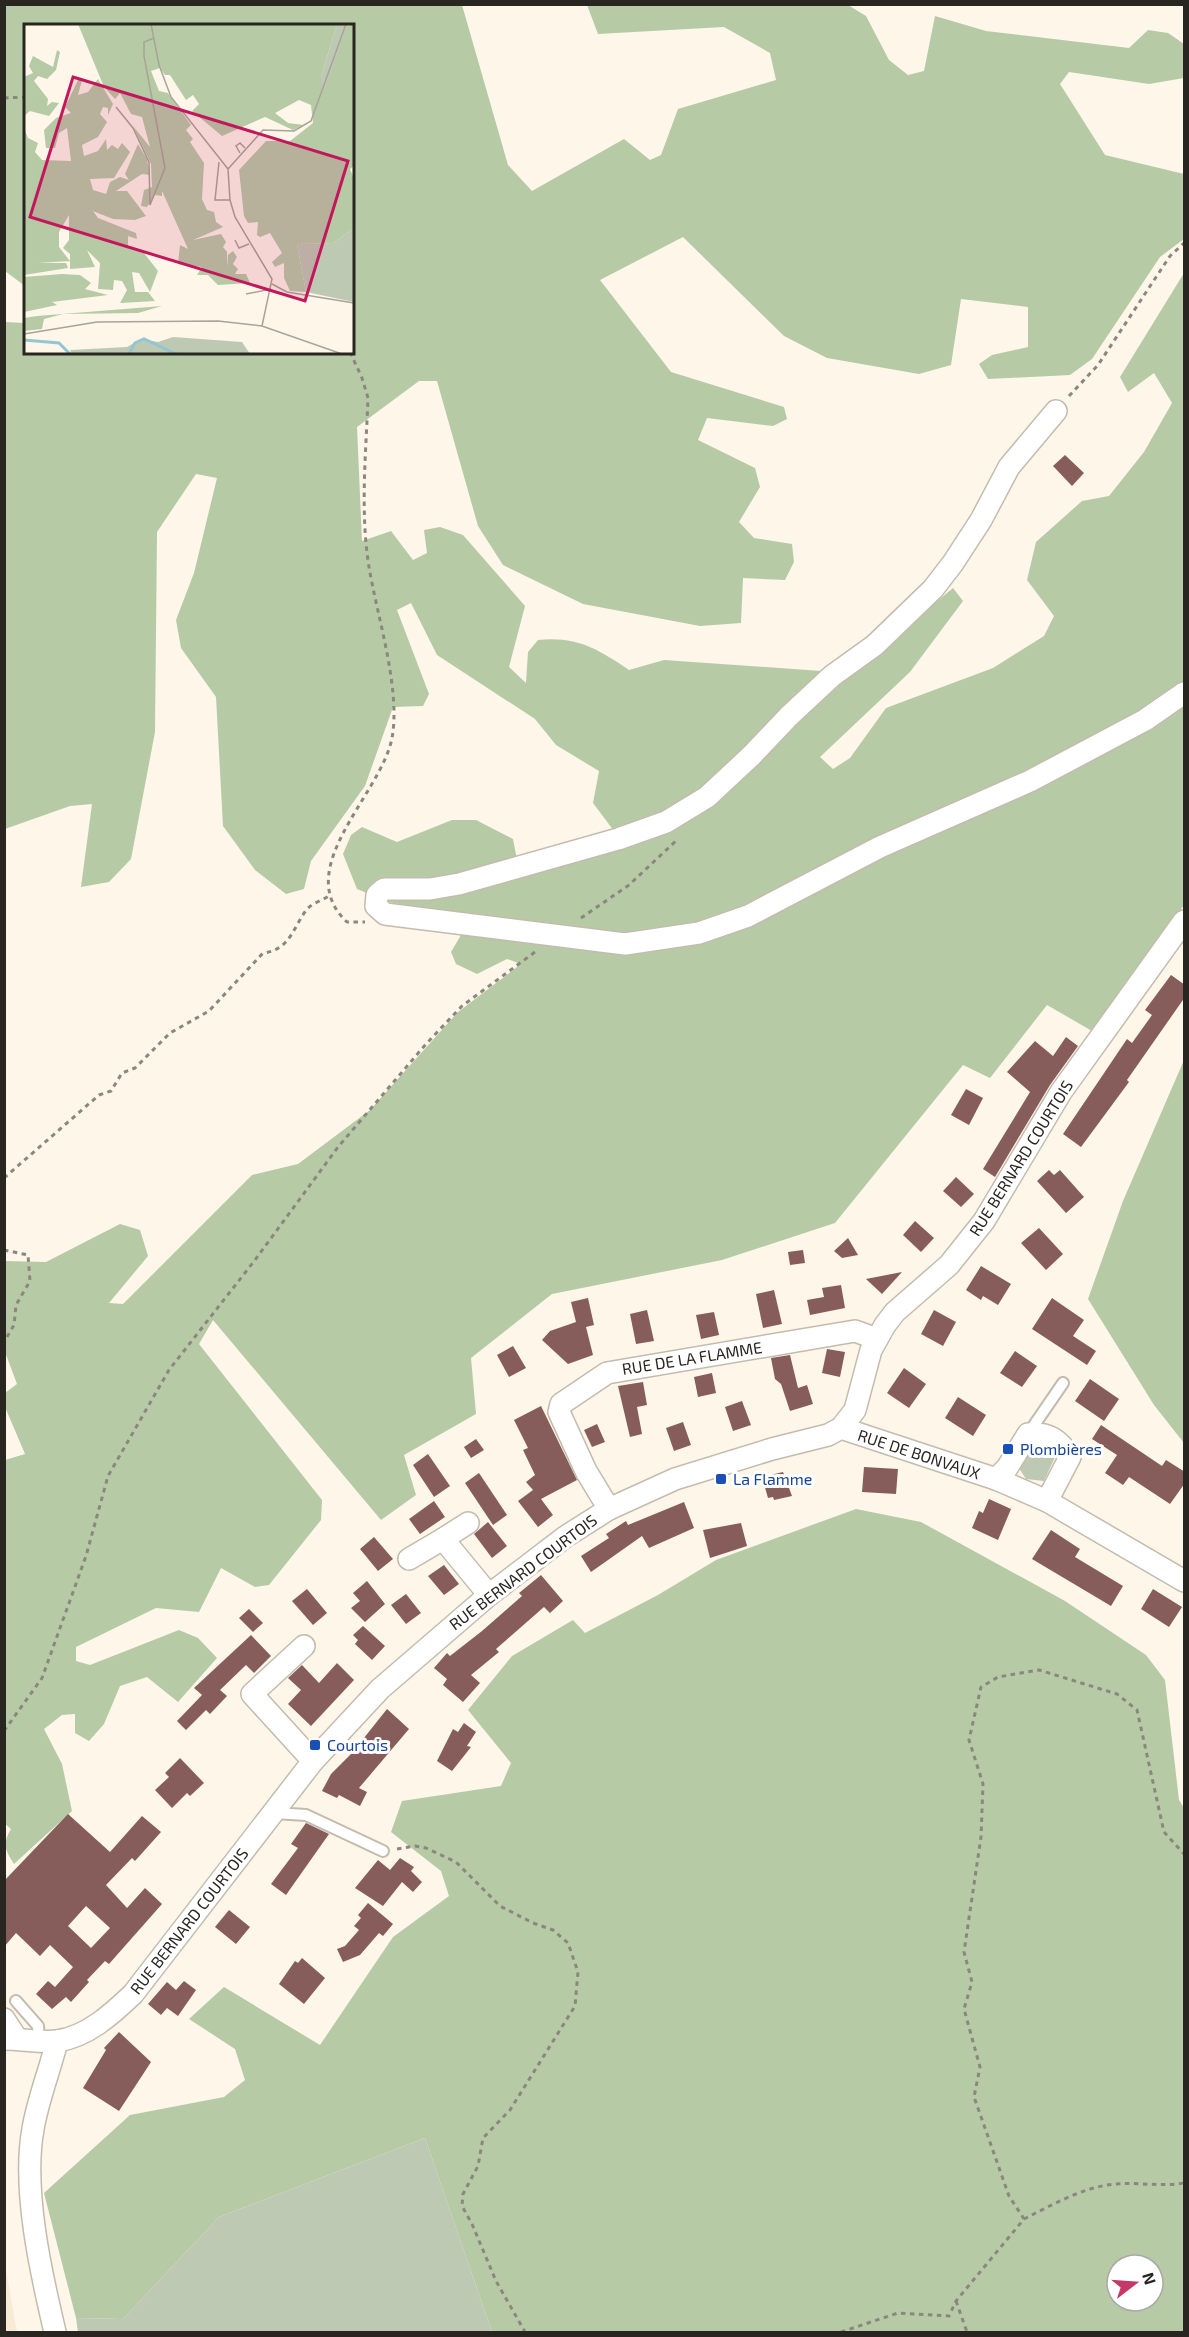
<svg xmlns="http://www.w3.org/2000/svg" width="1189" height="2337" viewBox="0 0 1189 2337" font-family="'Exo 2',sans-serif">
  <rect width="100%" height="100%" fill="#fef6e8"/>
  <path fill="#f7ebd6" d="M5 2264 15 2321 17 2332H5Z"/>
  <g fill="#bdc9b3">
    <path d="M1038 1442 1056 1455 1044 1481 1026 1479 1017 1465 1031 1443Z"/>
    <path d="M425 2138 492 2332H78L76 2318 123 2319 219 2217Z"/>
  </g>
  <g fill="#b6caa6" fill-rule="evenodd">
    <path d="M5 5H462L508 165 532 191 624 139 650 160 661 155 678 109 776 80 770 53 724 27 598 34 587 5H848L866 16 889 60 908 75 924 71 935 16 986 31 1129 48 1148 30 1168 33 1184 44V78L1149 84 1069 72 1060 84 1105 155 1184 174V239L1160 257 1092 359 1070 375 988 379 979 364 992 355 1028 347V307L961 299 951 365 919 374 827 358 784 336 683 237 600 280 671 372 784 407 787 419 773 426 707 418 698 440 755 468 760 487 739 522 754 538 792 544 794 562 785 580 743 578 741 623 700 626 583 604 503 565 478 526 437 381H419L357 427 362 541 391 531 413 560 427 553 424 530 440 527 463 535 525 606 509 667 526 683 528 652 538 640C577 636 598 649 629 670L664 660 821 671 729 769 676 808 614 831 593 803 599 771 556 745 535 719 437 655 411 603 397 610 429 694 423 706 393 707 365 786 311 861 304 889 286 894 255 870 223 826 216 697 181 648 176 620 194 573 217 478 196 474 157 532 155 732 131 859 109 882 81 887 92 804 70 806 5 829V322L25 323 26 352H352V26H26L25 286 5 271Z"/>
    <path d="M1184 273V905L1092 1031 1047 1005 990 1078 963 1065 835 1223 722 1260 552 1294 471 1358 476 1414 404 1455 416 1495 381 1520 213 1320 199 1344 322 1500 321 1520 269 1585 255 1587 221 1568 199 1612 156 1608 76 1647V1661L90 1665 179 1630 198 1638 217 1658 178 1702 147 1677 120 1686 104 1724 89 1741 75 1733V1714L62 1715 44 1729 62 1764 72 1811 14 1864C5 1850 2 1844 11 1829L4 1823 5 1460 25 1454 5 1407V1393L17 1384 5 1352V1261L46 1262 120 1224 140 1230 148 1256 109 1303 123 1304 252 1175 298 1164 370 1110 458 1012 521 964 507 959 477 974 456 964 451 952 471 918 389 902 357 889 343 854 351 835 362 827 397 842 452 820H476L513 839 520 875 694 815 824 695 953 588 963 601 910 672 820 757 833 769 850 758 886 708 993 668 1044 636 1054 616 1027 580 1036 542 1082 501 1109 496 1144 452 1172 403 1154 373 1128 392 1120 377Z"/>
    <path d="M1184 1060V1443L1154 1405 1088 1299 1123 1201Z"/>
    <path d="M856 1509 921 1522 1065 1601 1146 1655 1165 1680 1179 1800 1184 1808V2332H492L425 2138 219 2217 123 2319 76 2318 44 2193 130 2115 224 2097 245 2080 235 2049 189 2019 224 1987 320 2045 393 1937 449 1896 441 1871 391 1832 402 1801 501 1786 511 1763 468 1710 512 1656 573 1620 585 1633 658 1595 716 1560ZM1117 2265H1153V2301H1117Z"/>
  </g>
  <g fill="#865d5b" fill-rule="evenodd">
    <path d="M1065 455 1084 473 1072 486 1053 466Z"/>
    <path d="M1171 975 1185 985V997L1127 1080 1129 1082 1081 1147 1063 1134 1127 1039 1132 1043 1152 1015 1145 1010Z"/>
    <path d="M1066 1037 1078 1046 1050 1085 995 1177 983 1169 1030 1092 1007 1072 1035 1041 1053 1056Z"/>
    <path d="M966 1089 983 1098 969 1125 951 1115Z"/>
    <path d="M1049 1170 1054 1175 1060 1170 1084 1197 1066 1213 1037 1181Z"/>
    <path d="M956 1177 974 1194 961 1207 943 1191Z"/>
    <path d="M915 1221 934 1238 921 1252 903 1235Z"/>
    <path d="M1039 1228 1063 1254 1046 1270 1021 1243Z"/>
    <path d="M848 1238 858 1255 842 1258 834 1251Z"/>
    <path d="M803 1250 805 1263 790 1265 788 1252Z"/>
    <path d="M981 1266 1011 1284 998 1305 983 1296 981 1300 966 1290Z"/>
    <path d="M902 1272 882 1294 866 1279Z"/>
    <path d="M841 1285 845 1308 810 1315 807 1300 824 1297 822 1288Z"/>
    <path d="M774 1290 782 1324 763 1328 756 1294Z"/>
    <path d="M588 1298 594 1325 586 1327 593 1355 568 1364 542 1340 550 1331 576 1322 571 1302Z"/>
    <path d="M1052 1298 1084 1320 1073 1336 1096 1351 1087 1365 1032 1329Z"/>
    <path d="M647 1310 654 1341 636 1344 630 1314Z"/>
    <path d="M934 1310 956 1322 943 1346 921 1334Z"/>
    <path d="M714 1312 719 1335 701 1339 696 1315Z"/>
    <path d="M513 1346 526 1368 509 1377 497 1355Z"/>
    <path d="M827 1349 845 1352 840 1377 822 1373Z"/>
    <path d="M1015 1351 1037 1366 1022 1387 1000 1373Z"/>
    <path d="M790 1355 798 1388 807 1385 813 1404 790 1411 781 1384 775 1379 771 1358Z"/>
    <path d="M904 1368 926 1384 909 1408 887 1393Z"/>
    <path d="M712 1373 716 1393 698 1397 694 1377Z"/>
    <path d="M1090 1379 1119 1399 1104 1421 1075 1401Z"/>
    <path d="M643 1382 647 1405 637 1407 642 1434 630 1437 618 1386Z"/>
    <path d="M958 1397 986 1415 973 1436 945 1418Z"/>
    <path d="M742 1401 751 1425 733 1431 725 1407Z"/>
    <path d="M541 1406 577 1480 541 1499 553 1515 538 1527 518 1501 533 1490 526 1482 535 1475 523 1450 528 1448 514 1420Z"/>
    <path d="M683 1422 691 1445 674 1451 666 1428Z"/>
    <path d="M597 1424 605 1442 592 1447 584 1430Z"/>
    <path d="M1101 1425 1162 1466 1166 1460 1185 1472V1483L1170 1504 1129 1477 1123 1485 1105 1473 1117 1455 1092 1439Z"/>
    <path d="M476 1439 484 1450 471 1458 464 1447Z"/>
    <path d="M428 1454 450 1486 434 1497 413 1465Z"/>
    <path d="M864 1467 898 1469 896 1494 862 1492Z"/>
    <path d="M783 1472 792 1496 774 1500 773 1497 768 1498 762 1477Z"/>
    <path d="M479 1473 507 1515 493 1525 465 1483Z"/>
    <path d="M989 1499 1011 1509 998 1540 972 1528 979 1511 983 1513Z"/>
    <path d="M434 1501 445 1517 420 1534 409 1519Z"/>
    <path d="M684 1502 694 1528 649 1548 642 1536 591 1572 581 1556 609 1538 606 1534 626 1521 628 1525Z"/>
    <path d="M488 1522 507 1546 492 1558 474 1534Z"/>
    <path d="M741 1523 747 1546 710 1558 703 1530Z"/>
    <path d="M1051 1530 1080 1549 1075 1557 1123 1586 1111 1606 1032 1559Z"/>
    <path d="M374 1537 393 1559 378 1571 360 1549Z"/>
    <path d="M444 1565 459 1584 444 1595 428 1576Z"/>
    <path d="M541 1575 563 1601 550 1613 544 1607 496 1649 499 1652 471 1675 480 1683 463 1702 443 1685 447 1679 434 1668 447 1653 450 1656 482 1631 522 1596 519 1593Z"/>
    <path d="M367 1581 385 1604 365 1622 351 1608 360 1601 353 1593Z"/>
    <path d="M307 1589 327 1613 313 1625 292 1601Z"/>
    <path d="M1153 1589 1182 1607 1169 1627 1141 1609Z"/>
    <path d="M406 1594 421 1613 406 1624 391 1605Z"/>
    <path d="M249 1609 263 1623 253 1632 239 1618Z"/>
    <path d="M363 1626 385 1646 372 1660 355 1644 358 1640 353 1635Z"/>
    <path d="M251 1635 271 1656 254 1673 246 1665 220 1690 227 1696 210 1714 206 1710 186 1730 177 1721 202 1695 194 1688Z"/>
    <path d="M337 1663 354 1680 311 1726 288 1704 301 1690 288 1678 302 1665 319 1683Z"/>
    <path d="M387 1709 409 1729 359 1788 367 1792 360 1806 339 1795 337 1798 322 1791 331 1774 352 1753Z"/>
    <path d="M464 1723 476 1732 467 1746 471 1747 452 1771 437 1761 453 1729 458 1732Z"/>
    <path d="M180 1758 204 1783 190 1796 187 1793 172 1808 155 1790 169 1777 165 1773Z"/>
    <path d="M68 1814 110 1852 142 1816 161 1832 135 1861 132 1858 106 1885 127 1908 145 1888 162 1904 109 1964 105 1961 87 1980 89 1982 71 2002 66 1997 52 2009 36 1994 48 1981 55 1987 73 1967 50 1945 40 1956 16 1933 4 1947V1881ZM86 1906 110 1928 91 1948 68 1926Z"/>
    <path d="M306 1823 329 1834 286 1895 271 1884 298 1848 291 1844Z"/>
    <path d="M400 1858 414 1867 411 1871 422 1882 413 1892 402 1882 383 1906 355 1888 378 1860 390 1870Z"/>
    <path d="M368 1903 393 1924 383 1936 379 1933 360 1955 343 1962 337 1949 345 1946 359 1930 354 1926 361 1918 358 1915Z"/>
    <path d="M229 1910 250 1927 236 1944 215 1927Z"/>
    <path d="M302 1958 325 1978 304 2004 279 1984 295 1961 298 1963Z"/>
    <path d="M184 1981 196 1990 178 2016 167 2008 161 2015 148 2004 167 1982 176 1990Z"/>
    <path d="M119 2032 151 2062 119 2111 83 2088 106 2050 104 2048Z"/>
  </g>
  <g fill="none" stroke-linecap="round" stroke-linejoin="round">
    <g stroke="#c3bcae" stroke-width="14">
      <g id="lane">
        <path d="M1028 1434 1063 1383"/>
        <path d="M274 1813 306 1815 383 1851"/>
        <path d="M16 2001 38 2026 39 2040"/>
      </g>
    </g>
    <g stroke="#c3bcae" stroke-width="24">
      <g id="street">
        <path d="M1056 411 1009 467 981 520 953 563 933 589 875 645 832 676 789 716 752 755 707 797 666 822 618 839 459 884 430 889H384L377 895 376 906 385 914 625 944 699 933 748 916 880 847 1030 781 1145 720 1184 693"/>
        <path d="M841 1428 996 1479 1047 1501 1184 1581"/>
        <path d="M996 1479 1007 1468 1028 1434C1048 1432 1060 1440 1070 1457L1047 1501"/>
        <path d="M609 1509 586 1471 559 1412 561 1404 607 1373 855 1331 877 1339"/>
        <path d="M468 1523 443 1539 489 1595"/>
        <path d="M409 1559 443 1539"/>
        <path d="M304 1646 252 1694 313 1761"/>
        <path d="M4 2019 17 2039"/>
        <path d="M4 2039C22 2039 40 2043 57 2041 87 2037 112 2014 133 1994L313 1761 380 1689 489 1595 565 1537 609 1509 675 1479 772 1449 828 1435 841 1428 855 1410 871 1350 885 1325 895 1312 949 1265 984 1221 1061 1092 1184 921"/>
        <path d="M55 2332C41 2273 22 2189 33 2129 38 2099 50 2070 57 2041"/>
      </g>
    </g>
    <g stroke="#8c877e" stroke-width="3" stroke-dasharray="4.5 4.5" stroke-linecap="butt">
      <path d="M4 98 26 97"/>
      <path d="M350 352 362 378 368 398C366 453 360 512 369 567 377 616 401 689 392 738 381 795 290 869 347 922H365"/>
      <path d="M1069 396 1098 365 1170 256 1184 243"/>
      <path d="M581 918 629 885 678 839"/>
      <path d="M4 1178 99 1095 111 1091 122 1073 135 1068 170 1033 209 1011 263 953C291 950 293 926 308 908 313 903 323 900 329 896"/>
      <path d="M4 1250 28 1255 30 1281 16 1305 14 1325 4 1342"/>
      <path d="M4 1731 42 1678 86 1556 108 1476 169 1370 255 1260 338 1147 426 1044 462 1006 535 952"/>
      <path d="M397 1849 415 1846 426 1848 456 1862 500 1906 533 1923 553 1930 568 1943 578 1972 575 2006 510 2110 483 2138 478 2166 463 2194 462 2206 472 2224 496 2281 525 2332"/>
      <path d="M1024 2219C1052 2205 1083 2187 1115 2184 1138 2182 1161 2187 1184 2183"/>
      <path d="M956 2301 967 2332"/>
      <path d="M841 2332 898 2313 949 2316 956 2301 1024 2219 1009 2196 974 2097 980 2067 964 2009 972 1982 964 1952 981 1837 983 1784 969 1740 981 1687 998 1677 1039 1670 1117 1694 1137 1710 1164 1832 1184 1854"/>
    </g>
    <use href="#lane" stroke="#fff" stroke-width="10"/>
    <use href="#street" stroke="#fff" stroke-width="21"/>
  </g>
  <g fill="#1a4fb4" stroke="#fff" stroke-width="2">
    <rect x="1002" y="1443" width="12" height="12" rx="3"/>
    <rect x="715" y="1473" width="12" height="12" rx="3"/>
    <rect x="309" y="1739" width="12" height="12" rx="3"/>
  </g>
  <g text-anchor="middle" stroke-width="6" stroke-linejoin="round" paint-order="stroke">
    <g font-size="16" fill="#292621" stroke="#fff">
      <text transform="translate(1021 1158) rotate(-58)" y="6">RUE BERNARD COURTOIS</text>
      <text transform="translate(692 1358) rotate(-9)" y="6">RUE DE LA FLAMME</text>
      <text transform="translate(919 1454) rotate(18)" y="6">RUE DE BONVAUX</text>
      <text transform="translate(523 1572) rotate(-37)" y="6">RUE BERNARD COURTOIS</text>
      <text transform="translate(189 1921) rotate(-52)" y="6">RUE BERNARD COURTOIS</text>
    </g>
    <g font-size="16" fill="#164399" stroke="#fff" text-anchor="start">
      <text x="1020" y="1455">Plombières</text>
      <text x="733" y="1485">La Flamme</text>
      <text x="327" y="1751">Courtois</text>
    </g>
  </g>
  <g transform="translate(24 24)">
    <rect width="330" height="330" fill="#fef6e8"/>
    <path d="M313 0H324L302 65 297 62V53ZM330 204V278L282 268 273 220 309 219ZM149 313 218 318 226 330H48L46 326 103 323 117 315 134 318Z" fill="#bdc9b3"/>
    <path d="M54 0H313L297 53V61L301 64 323 2 330 0V142L326 145 330 155V204L309 219 273 220 282 268 266 267 260 254V239L251 243 248 238 258 229 246 209 236 213 233 211 234 198 224 199 220 192 215 146 242 117H266L289 99 287 81 275 76 251 89 264 99 280 101 269 106 241 93 198 112 168 87 175 80 169 71 162 76 146 51H141L136 44 127 47 135 67 144 69 167 101 162 106 169 115 166 118 180 139 178 175 183 186 190 188 192 198 199 203 169 216 197 210 202 218 199 223 203 228V243L204 231 209 227 213 233 209 240 214 245 211 250H222L226 259 194 261 184 251H173L178 243 154 240 156 221 164 225 138 167V172L131 171 123 183 117 182 120 166 128 163 127 140 109 102 126 123 118 93 107 90 96 69 91 75 80 63ZM33 26 36 28 32 46 23 55 14 52 10 57 24 75 23 82 28 78 35 79 25 92 6 87 0 92V53L9 49 5 42 9 32 29 43ZM55 54 58 56 54 71 64 68 74 55 89 80 84 91V84L79 83 76 90 83 98 74 113 58 121 60 132 74 127 82 115 83 126 88 121 94 125 98 119 106 128 90 154 66 155 69 166 82 170 86 158 96 153 105 156 101 150 114 120 123 135 126 151 118 150 92 167H103L122 192 111 196 89 195 69 187 74 194 112 209 113 215 104 212V223L120 229 134 247 126 268 115 249 108 248 111 268H124L131 277 96 279 103 266 98 257 90 256 89 266 74 265 76 239 63 226 71 243 46 245V230L39 224 45 216V191L35 208V223L46 237 14 239H42L44 244 0 251V104L4 114 14 119 11 128 18 136 47 137 43 104 35 109 31 124H22L20 106 32 94 47 89 41 83ZM38 250 56 251 67 259 61 265 84 271 28 278 33 281 0 288V253ZM138 282 114 289 39 290 20 295 18 305 0 307V294L13 292Z" fill="#b6caa6"/>
    <path fill="none" stroke="#94c6d1" stroke-width="3" d="M0 316 35 319 46 330M105 330 111 319 120 315 152 330"/>
    <path fill="none" stroke="#a9a398" stroke-width="1.5" d="M127 0 135 41 147 73 204 145M92 83 109 104 125 138 126 181 141 144 120 32V18L130 14M216 129 212 122 216 119 221 124M195 138 191 176H206M204 145 239 106 270 107 287 97 322 0M204 145 206 176 211 193 248 255 238 302M211 216 215 224 225 220M248 260 263 268 330 279M222 270 247 265M0 310 73 298 194 297 238 302 318 330"/>
    <path fill="#c2185b" fill-opacity="0.15" stroke="#c2185b" stroke-width="3" d="M49 53 324 137 281 277 6 193Z"/>
    <rect width="330" height="330" fill="none" stroke="#292621" stroke-width="3"/>
  </g>
  <rect width="1189" height="2337" fill="none" stroke="#292621" stroke-width="12"/>
  <g transform="translate(1135 2283) rotate(73)"><circle r="28" fill="#ffffff" stroke="#a9a8a6" stroke-width="1.5"/>
  <path d="M0-4.5L10 22L0 15L-10 22Z" fill="#c53868"/>
  <text y="-9" font-size="16" font-weight="bold" text-anchor="middle" fill="#292621">N</text>
  </g>
</svg>
